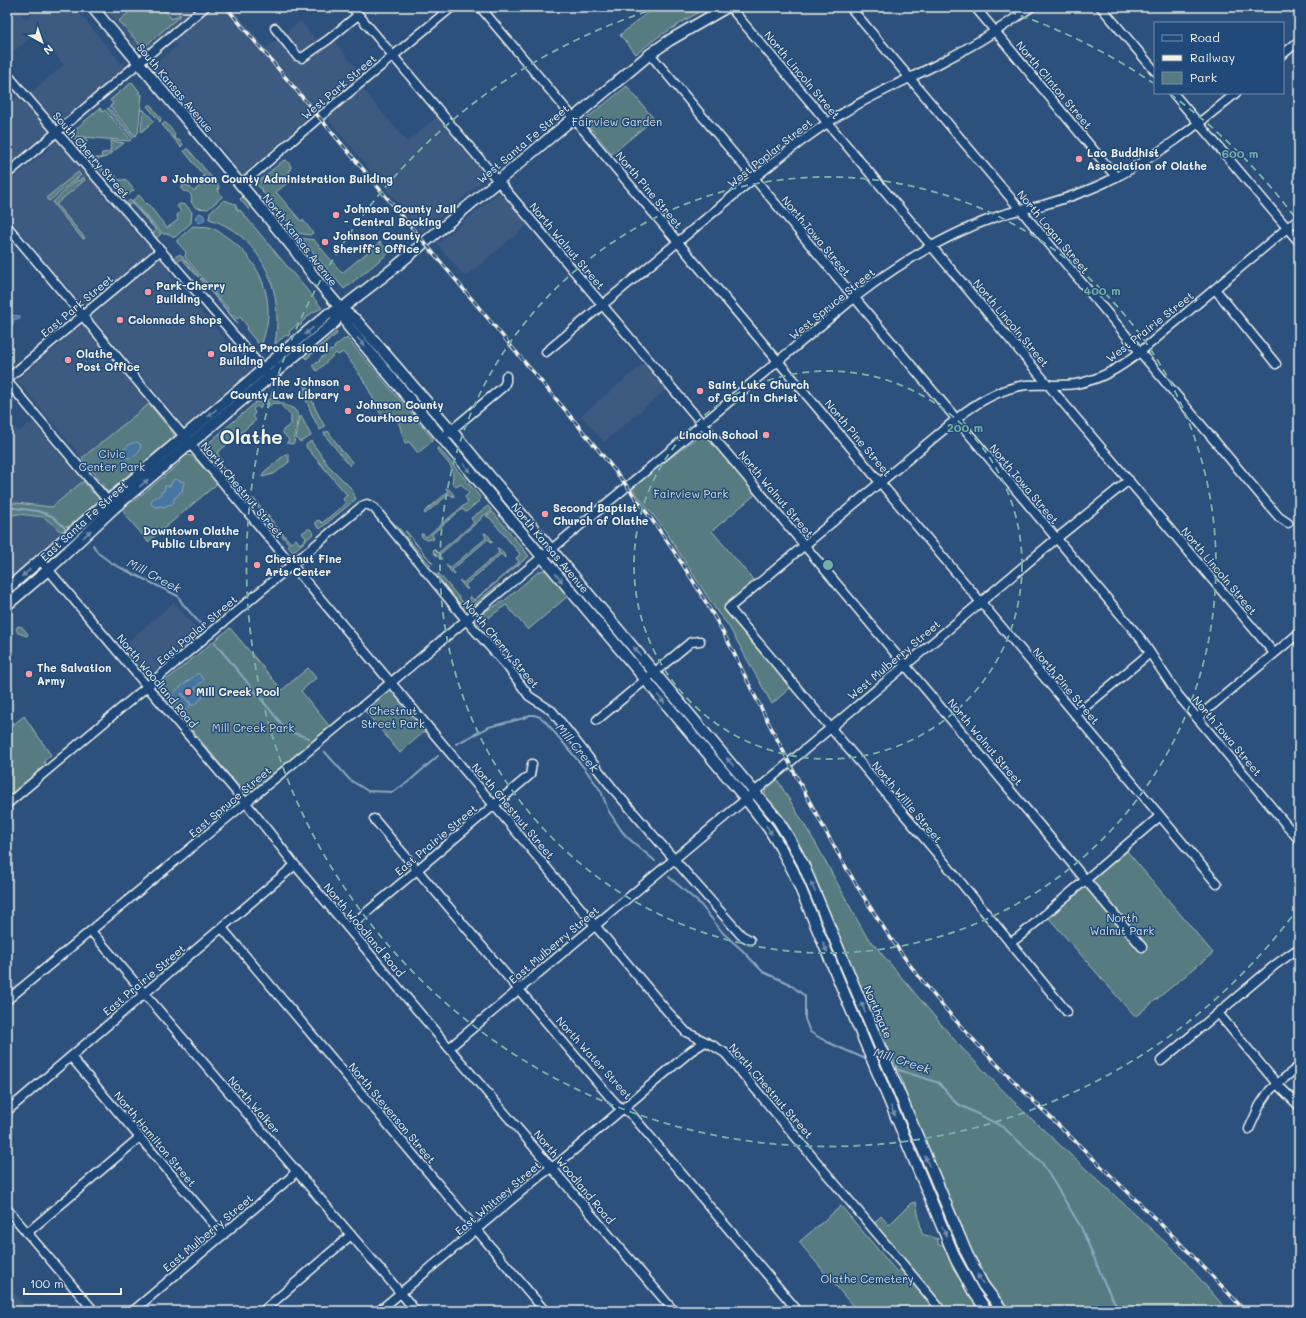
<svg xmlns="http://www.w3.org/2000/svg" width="1306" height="1318" viewBox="0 0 1306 1318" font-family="Mali,sans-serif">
  <rect width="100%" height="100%" fill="#2d517d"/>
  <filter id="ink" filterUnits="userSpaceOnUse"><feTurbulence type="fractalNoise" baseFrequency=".025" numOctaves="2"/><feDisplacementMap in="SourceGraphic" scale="8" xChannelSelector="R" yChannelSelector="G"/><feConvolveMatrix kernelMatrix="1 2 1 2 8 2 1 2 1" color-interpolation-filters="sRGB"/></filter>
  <g filter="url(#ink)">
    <g fill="#3e5a81">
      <path d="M40 7H74L126 69 123 72 118 73 58 122 53 120 30 93 64 65 37 32 7 57V16L17 8 26 19Z"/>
      <path d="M104 7H200L141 52 134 49 132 42Z"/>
      <path d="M214 7H232L266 48 300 21 318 42 353 13 359 21 335 42 363 76 320 112 312 104 303 112 309 119 244 174 238 173 234 170V163L159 73 153 71 150 65 152 59H161L178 45 173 43V41Z"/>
      <path d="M362 88 407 142 439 115 485 170 487 175 485 179 422 232 327 118Z"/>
      <path d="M20 94 47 126 48 131 7 167V105Z"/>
      <path d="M55 141 59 142 62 144 98 186V190L112 206 115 207 118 209 127 220V223L144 242H148L151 248 149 256 141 262H137L93 299V302L86 307H83L79 304 78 300 60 278H56L37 255 38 252 7 216V183L50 148 51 144Z"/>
      <path d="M498 193H503L530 223 465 277 437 244Z"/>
      <path d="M158 259 165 260 170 267 169 274 241 359H249L254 367V370L189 427 183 425 98 324 95 323 93 320V315L96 310H99L145 272 146 268Z"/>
      <path d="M80 326H84L149 404 82 458 17 380Z"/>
      <path d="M646 361 668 388 604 442 581 416Z"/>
      <path d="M7 419 18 432 32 421 83 481 52 507 7 502Z"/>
      <path d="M18 514 44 517 64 535 7 585V516Z"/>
      <path d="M174 602 202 636 153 676 147 677 143 674 121 648Z"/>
      <path d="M7 1285 29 1311H7Z"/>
    </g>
    <g fill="#567c81" stroke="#a5b6b4">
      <path d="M135 7H162L172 19 179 14 181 15 143 48 119 21Z"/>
      <path d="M654 7H707L658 37 636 54 620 35Z"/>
      <path d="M132 82 140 92 138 93 140 95 142 94V95L138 133 135 136 110 106 113 104 110 100Z"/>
      <path d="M627 86 654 119 612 154 588 125 587 118Z"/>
      <path d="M150 104 161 119 160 122 147 106Z"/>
      <path d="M100 108 103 112 105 110 131 140 129 141 72 136 71 133Z"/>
      <path d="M109 108 134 137 132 138 107 109Z"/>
      <path d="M143 109 154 121 141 132V131Z"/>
      <path d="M164 123H166L175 134 174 137 177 140H179L183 144 181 147 162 125Z"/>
      <path d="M74 138 87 139 86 145 83 148Z"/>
      <path d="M111 141 124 143 106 157 95 160 93 158H101L102 153 110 152Z"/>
      <path d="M186 149H188L219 186 218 191 222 195V197L208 209 196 208 191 202C193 195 189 191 183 191L181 188 183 187 182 185C188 185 190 187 194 191L201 185 198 181 204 176 184 151Z"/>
      <path d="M284 160 287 161 291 166 289 174 290 181 276 192 301 221 303 220 313 233 310 235 297 233 262 191 263 190 255 184Z"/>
      <path d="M99 168H102L109 175 112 172 119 180H123L125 179 134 190 128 195 112 177 106 176Z"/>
      <path d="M78 172 81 175 49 201 46 198Z"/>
      <path d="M83 177 85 180 56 204 85 238 84 239 81 237 55 206 53 202 71 185 78 180 79 181 81 180 80 179Z"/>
      <path d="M139 195 146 204 147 203 167 228 178 220 177 215 181 212 177 206 180 204 186 205 192 212 191 223 175 237H173L170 234H163L132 201Z"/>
      <path d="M244 196 250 204 249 210 240 199Z"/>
      <path d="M130 200 161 234 156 239 153 235 155 229 132 204H130L127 206 124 205Z"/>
      <path d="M224 200 235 204 238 211 240 210 322 308 312 313 301 323 302 324 300 326 298 324 289 332 290 334 288 336 286 335 275 344C281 306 274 269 246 241 236 231 223 223 209 219L210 212Z"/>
      <path d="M193 226C198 227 204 226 209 227 214 228 221 233 225 236 251 253 269 282 268 314 268 325 264 336 261 347L246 329 248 327 240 317 237 319 185 257 186 252 177 242V240Z"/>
      <path d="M301 238 314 240 342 273 380 242 385 248 391 244 395 248 344 289Z"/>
      <path d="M180 254 199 276 198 277 182 259 177 261 174 258Z"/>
      <path d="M201 278 238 323H237L200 279Z"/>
      <path d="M336 332 337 334 306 359 305 358Z"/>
      <path d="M347 338 433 439 431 442 418 453 409 442 405 443 397 417 384 422C373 396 361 373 343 352L338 355 336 353 317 371 312 365 320 361 319 360 330 350 331 351 335 348 334 347 344 339 345 340Z"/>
      <path d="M306 379V382L315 408 325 427 320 430 313 417 302 390 306 389 303 380Z"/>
      <path d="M271 398 294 409 298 414 294 443 292 444 286 443 289 440 283 433V430L291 424V416L280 404 273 403 266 408 267 401Z"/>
      <path d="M256 402 262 403 260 409 257 406 253 409 255 413 253 416 256 420 217 453 222 460 221 465 226 472 205 446Z"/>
      <path d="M149 404 173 433 174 434 173 440 168 445H164L119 483V486L112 491H106L103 487V484L82 458Z"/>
      <path d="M301 416 311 436 300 442 296 438 300 417Z"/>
      <path d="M328 431 342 451 353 463 350 466 327 438 324 433Z"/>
      <path d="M704 433 707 434 757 493 712 531 755 582 724 607 791 687 772 704 728 625 718 613 664 529 631 487 682 449 701 434Z"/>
      <path d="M311 441 328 465 352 489 356 499 320 529 316 525V521L319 520 322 523 346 503 343 499 347 495 307 448 306 445Z"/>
      <path d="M438 447 481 498 478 502 466 512 462 509 432 534 434 539 426 540 422 537 421 534H423L426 537 468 502 465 497 469 493 461 484 456 487 452 482C456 467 447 463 438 451L437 450Z"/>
      <path d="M286 454H289V462L274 474 262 477 264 472Z"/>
      <path d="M186 455 192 456 218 483 148 542 124 513V508L130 501 133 502 180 463V459Z"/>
      <path d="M482 474 515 511 513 513 507 508 480 476Z"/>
      <path d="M83 481 93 493H96L100 498V501L71 530 67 526 64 530 60 531 44 517 18 514 7 516V502L52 507Z"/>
      <path d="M446 488C449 488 454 494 454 497L449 494 425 514 424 512 448 492Z"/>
      <path d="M254 499 274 523 273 524 252 500Z"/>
      <path d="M378 504 385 515 398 527 431 566 427 565 378 507Z"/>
      <path d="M488 506 492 511 481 517V519L439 555 442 559H440L433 552 434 549 438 553 474 523 471 518Z"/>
      <path d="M493 512 529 556 468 606 464 601 470 599V596L474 600 519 562 516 558 520 554 490 518 486 516Z"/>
      <path d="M275 525 291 543 296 539 300 544 306 538 302 533 308 529H310L314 533 293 552 288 547 289 544 274 526Z"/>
      <path d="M405 531H406L433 564 432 563Z"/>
      <path d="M484 533C487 533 492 539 492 543L488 539 452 570 455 573 454 575 453 574 446 565 450 568 486 538Z"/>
      <path d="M497 548C500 548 505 554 505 558L501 554 465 585 468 589H466L459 580 463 583 499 553Z"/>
      <path d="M543 570 548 571 569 595 528 630 506 605 477 626 475 623 476 619 489 609 504 601 538 572Z"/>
      <path d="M438 573 440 575 467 607 464 609 438 578Z"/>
      <path d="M499 584 500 586 473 611 469 608Z"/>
      <path d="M581 592 622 637 619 639 613 634 579 594Z"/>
      <path d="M18 626 22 627 28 634 27 636 18 633 16 629Z"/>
      <path d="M230 628 282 690 308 668 316 678 301 691 331 728 251 794 244 793 160 691V685Z"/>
      <path d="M387 691H393L426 730 400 753 364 710Z"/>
      <path d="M24 716 51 755 44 761 46 766 7 798V730Z"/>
      <path d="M777 779 816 844 865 934 957 1043 1021 1109 1178 1254 1228 1311H1009L987 1280 976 1261 907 1098C902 1075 891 1053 879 1032L807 860C798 843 789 826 777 811 774 806 765 799 765 793 765 787 772 783 777 779Z"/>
      <path d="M1127 851 1213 953 1135 1017 1048 917Z"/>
      <path d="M916 1202 922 1234 938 1239V1245H946L983 1311H857L799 1242 841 1206 897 1272 907 1264 874 1223 881 1216 889 1225 911 1203Z"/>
    </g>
    <g fill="#4575a1" stroke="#8ba7bd">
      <circle cx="200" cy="218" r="4.5"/>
      <path d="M10 315 20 316V319H14L13 325H10Z"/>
      <path d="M137 442 141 445C140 454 133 460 124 457L123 452C126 446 130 443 137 442Z"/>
      <path d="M174 479 184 482 182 491 179 493 177 497H175L173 503 171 505 169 504 165 507 161 506 155 507 151 504 152 499 161 495V492L164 491 165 486H170Z"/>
      <path d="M198 673 204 680 195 688 197 691 200 690 201 692 200 695 203 697 193 706 182 693 181 694 191 705 185 710 172 694Z"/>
    </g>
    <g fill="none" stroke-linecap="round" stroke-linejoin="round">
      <g stroke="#8ba7bd" stroke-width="2">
        <path d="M7 507 37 511 52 516 64 527"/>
        <path d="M93 545 98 553 113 564 178 596 182 603 203 627"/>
        <path d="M215 643 284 727 290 732 309 738"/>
        <path d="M456 744 489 727 524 718 530 715H534L540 717 545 721 585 769 601 791 608 810 621 830 627 837 655 861"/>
        <path d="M325 752 350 780 368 791 392 792 407 783 438 756"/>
        <path d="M669 877 700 904 723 933 742 950 763 972 788 983 805 996V1019L810 1032 827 1042 868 1060"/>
        <path d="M893 1068 939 1083 956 1103 1003 1127 1042 1163 1081 1227 1105 1284 1119 1311"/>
      </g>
      <g stroke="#f4f1e8" stroke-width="11">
        <g id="minor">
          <path d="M352 7 1142 947"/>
          <path d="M480 7 1075 714 1217 884"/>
          <path d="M730 7 1274 653"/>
          <path d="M850 7 1272 509 1279 517 1288 523"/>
          <path d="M975 7 1116 177"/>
          <path d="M1101 7 1155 71"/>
          <path d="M275 28 297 56 302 58 329 39 358 15"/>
          <path d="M650 54 1141 639 1178 695 1299 840"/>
          <path d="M1283 54 1299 41"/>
          <path d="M7 74C92 175 182 272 267 374"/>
          <path d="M1173 93 1299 242"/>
          <path d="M7 174 205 7"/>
          <path d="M241 185 316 120 452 7"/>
          <path d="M7 226 667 1011 686 1032 712 1045 725 1053 938 1306"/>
          <path d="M1215 289 1276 364"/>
          <path d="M546 352C596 310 646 268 697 226 740 190 782 153 829 122 863 99 900 83 936 65 969 48 1001 29 1031 7"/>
          <path d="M7 379 161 250"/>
          <path d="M7 381 112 506"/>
          <path d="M442 438 504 386 506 381V376"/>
          <path d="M41 561 250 808 295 865 449 1048 674 1311"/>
          <path d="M1075 714 1085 707 1150 653"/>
          <path d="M1197 718 1299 633"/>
          <path d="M597 720 691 642 700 641"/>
          <path d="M7 804 362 506 367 504 374 508 466 620 507 666 529 696 552 711 559 720 614 790 674 859 741 935 750 940"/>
          <path d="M374 819 609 1096 617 1105 631 1114 798 1311"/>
          <path d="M222 928 545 1311"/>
          <path d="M348 928 530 775 532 764"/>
          <path d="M91 931 416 1311"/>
          <path d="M1010 943 1020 936 1160 816"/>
          <path d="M7 1000C290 767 572 532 854 298 898 264 944 235 996 217 1011 211 1027 209 1043 205 1064 199 1086 192 1106 182 1154 159 1195 127 1236 93"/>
          <path d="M1067 1012 935 851 729 608 965 412C983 399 1003 388 1026 385 1042 384 1059 386 1075 384 1100 380 1120 368 1140 352L1299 218"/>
          <path d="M1218 1013 1277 1084 1299 1106"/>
          <path d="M449 1048 1056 539 1129 480"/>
          <path d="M71 1057 223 1235"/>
          <path d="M1161 1061 1275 965 1299 948"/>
          <path d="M7 1111 295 865"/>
          <path d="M1249 1129 1260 1105 1270 1090 1299 1066"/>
          <path d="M7 1209 94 1311"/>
          <path d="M27 1233 139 1138"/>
          <path d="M133 1311 290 1178 296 1171"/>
          <path d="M263 1311 351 1235"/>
          <path d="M379 1311 541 1175 561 1161 691 1051 705 1042"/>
        </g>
      </g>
      <g stroke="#f4f1e8" stroke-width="13">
        <g id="major">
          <path d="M92 7 246 191 294 249 315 278 341 309 356 320 451 430 778 820 789 838 803 864 967 1254 983 1285 1003 1311"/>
          <path d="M341 309 348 326 746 799 769 829 780 847 793 871 956 1260 973 1291 987 1311"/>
          <path d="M7 589 108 501 328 314 341 309 394 268 650 54 670 40 727 7"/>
          <path d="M7 605 48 570 114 508 335 322 341 309"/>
        </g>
      </g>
      <use href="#minor" stroke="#1f4a7a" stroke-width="8"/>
      <use href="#major" stroke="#1f4a7a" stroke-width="10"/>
      <g stroke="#f4f1e8" stroke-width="3.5">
        <path id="rail" d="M226 7C320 118 413 228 506 340 565 410 626 479 677 556 697 586 715 617 732 649 741 667 749 685 758 702 805 793 851 887 913 969 954 1023 1001 1069 1049 1116 1115 1180 1183 1243 1245 1311"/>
      </g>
      <use href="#rail" stroke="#1f4a7a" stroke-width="2" stroke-dasharray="6" stroke-linecap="butt"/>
    </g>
    <defs><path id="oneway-solid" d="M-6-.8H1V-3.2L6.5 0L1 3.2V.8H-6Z"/></defs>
    <g fill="#748da6">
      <use href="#oneway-solid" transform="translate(309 331) rotate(140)"/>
      <use href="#oneway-solid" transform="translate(361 342) rotate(50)"/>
      <use href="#oneway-solid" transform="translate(212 413) rotate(140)"/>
      <use href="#oneway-solid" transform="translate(467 468) rotate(50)"/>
      <use href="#oneway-solid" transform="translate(144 483) rotate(-40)"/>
      <use href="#oneway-solid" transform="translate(87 534) rotate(-43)"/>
      <use href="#oneway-solid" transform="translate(26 573) rotate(140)"/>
      <use href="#oneway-solid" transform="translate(559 578) rotate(50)"/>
      <use href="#oneway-solid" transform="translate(637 651) rotate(-130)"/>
      <use href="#oneway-solid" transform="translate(661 699) rotate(50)"/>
      <use href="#oneway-solid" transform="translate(730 762) rotate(-130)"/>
      <use href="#oneway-solid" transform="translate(769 830) rotate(55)"/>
      <use href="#oneway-solid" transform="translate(813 887) rotate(-113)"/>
      <use href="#oneway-solid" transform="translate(825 947) rotate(67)"/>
      <use href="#oneway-solid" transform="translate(863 1007) rotate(-113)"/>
      <use href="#oneway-solid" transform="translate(893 1111) rotate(67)"/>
      <use href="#oneway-solid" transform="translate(927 1161) rotate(-113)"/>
      <use href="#oneway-solid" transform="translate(944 1231) rotate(67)"/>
      <use href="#oneway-solid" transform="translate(980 1279) rotate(-121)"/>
    </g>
  </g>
  <g fill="none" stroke="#76ada5" stroke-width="2" stroke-dasharray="7 5">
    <circle cx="828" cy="565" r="194"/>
    <circle cx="828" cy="565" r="388"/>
    <path d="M1299 907A582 582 0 1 1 658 8M998 8A582 582 0 0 1 1153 83M1170 94A582 582 0 0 1 1299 223"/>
  </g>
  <g fill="#ff9aa2" stroke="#1f4a7a" stroke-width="1.5">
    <circle cx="1079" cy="159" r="4"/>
    <circle cx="164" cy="179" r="4"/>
    <circle cx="336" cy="215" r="4"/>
    <circle cx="325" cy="242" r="4"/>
    <circle cx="148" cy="292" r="4"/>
    <circle cx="120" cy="320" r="4"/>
    <circle cx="211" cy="354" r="4"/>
    <circle cx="68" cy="360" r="4"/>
    <circle cx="347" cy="388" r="4"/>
    <circle cx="700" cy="391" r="4"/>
    <circle cx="348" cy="411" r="4"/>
    <circle cx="766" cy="435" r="4"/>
    <circle cx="545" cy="514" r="4"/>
    <circle cx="191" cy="518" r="4"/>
    <circle cx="257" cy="565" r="4"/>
    <circle cx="29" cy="674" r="4"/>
    <circle cx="188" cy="692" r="4"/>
  </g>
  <g text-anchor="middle" stroke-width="3" stroke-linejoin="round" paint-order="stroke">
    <g font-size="11" fill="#f4f1e8" stroke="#1f4a7a">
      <text transform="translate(802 75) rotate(50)" y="4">North Lincoln Street</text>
      <text transform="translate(1054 85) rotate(50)" y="4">North Clinton Street</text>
      <text transform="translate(339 87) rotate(-40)" y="4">West Park Street</text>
      <text transform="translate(175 88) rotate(50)" y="4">South Kansas Avenue</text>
      <text transform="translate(523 144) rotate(-40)" y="4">West Santa Fe Street</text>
      <text transform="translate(770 153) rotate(-38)" y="4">West Poplar Street</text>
      <text transform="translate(91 155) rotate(49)" y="4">South Cherry Street</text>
      <text transform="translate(649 190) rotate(50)" y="4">North Pine Street</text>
      <text transform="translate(1053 232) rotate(50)" y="4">North Logan Street</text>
      <text transform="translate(816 236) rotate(50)" y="4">North Iowa Street</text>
      <text transform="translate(300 240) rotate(52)" y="4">North Kansas Avenue</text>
      <text transform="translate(567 246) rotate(50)" y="4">North Walnut Street</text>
      <text transform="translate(832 304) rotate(-39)" y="4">West Spruce Street</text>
      <text transform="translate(77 306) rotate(-40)" y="4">East Park Street</text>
      <text transform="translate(1011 323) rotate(50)" y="4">North Lincoln Street</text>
      <text transform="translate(1150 327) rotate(-38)" y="4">West Prairie Street</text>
      <text transform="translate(858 438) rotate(50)" y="4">North Pine Street</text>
      <text transform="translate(1024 484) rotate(50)" y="4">North Iowa Street</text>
      <text transform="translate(242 490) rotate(50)" y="4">North Chestnut Street</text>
      <text transform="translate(776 494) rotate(50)" y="4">North Walnut Street</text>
      <text transform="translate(84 521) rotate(-42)" y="4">East Santa Fe Street</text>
      <text transform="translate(550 548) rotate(50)" y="4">North Kansas Avenue</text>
      <text transform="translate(1219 571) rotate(50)" y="4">North Lincoln Street</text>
      <text transform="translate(197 630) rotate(-40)" y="4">East Poplar Street</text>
      <text transform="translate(501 644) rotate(50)" y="4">North Cherry Street</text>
      <text transform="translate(894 660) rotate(-40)" y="4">West Mulberry Street</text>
      <text transform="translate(157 681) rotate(50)" y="4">North Woodland Road</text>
      <text transform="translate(1066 686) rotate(50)" y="4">North Pine Street</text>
      <text transform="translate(1227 736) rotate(50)" y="4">North Iowa Street</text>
      <text transform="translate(985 742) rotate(50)" y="4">North Walnut Street</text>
      <text transform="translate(230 802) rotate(-40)" y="4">East Spruce Street</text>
      <text transform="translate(907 802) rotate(50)" y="4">North Willie Street</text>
      <text transform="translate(513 811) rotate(50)" y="4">North Chestnut Street</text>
      <text transform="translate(436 840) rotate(-40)" y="4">East Prairie Street</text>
      <text transform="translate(364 930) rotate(50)" y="4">North Woodland Road</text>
      <text transform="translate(554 945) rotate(-40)" y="4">East Mulberry Street</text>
      <text transform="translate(144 980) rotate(-40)" y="4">East Prairie Street</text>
      <text transform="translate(878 1012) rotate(67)" y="4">Northgate</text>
      <text transform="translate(594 1058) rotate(48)" y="4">North Water Street</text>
      <text transform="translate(771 1091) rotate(49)" y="4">North Chestnut Street</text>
      <text transform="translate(254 1105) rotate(49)" y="4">North Walker</text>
      <text transform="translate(392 1113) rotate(50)" y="4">North Stevenson Street</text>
      <text transform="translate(155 1139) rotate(50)" y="4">North Hamilton Street</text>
      <text transform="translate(574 1177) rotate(50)" y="4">North Woodland Road</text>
      <text transform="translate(498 1198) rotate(-40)" y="4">East Whitney Street</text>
      <text transform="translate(208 1233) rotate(-40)" y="4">East Mulberry Street</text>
    </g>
    <g font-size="11" fill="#dcdfd9" stroke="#1f4a7a">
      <text x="617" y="126">Fairview Garden</text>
      <text x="112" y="458">Civic<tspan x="112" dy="13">Center Park</tspan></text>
      <text x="691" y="498">Fairview Park</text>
      <text x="393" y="715">Chestnut<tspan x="393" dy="13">Street Park</tspan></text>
      <text x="253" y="732">Mill Creek Park</text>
      <text x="1122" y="922">North<tspan x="1122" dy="13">Walnut Park</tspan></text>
      <text x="867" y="1283">Olathe Cemetery</text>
    </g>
    <g font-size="11" font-weight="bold" fill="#f4f1e8" stroke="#1f4a7a" text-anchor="start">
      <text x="1087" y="157">Lao Buddhist<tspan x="1087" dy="13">Association of Olathe</tspan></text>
      <text x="172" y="183">Johnson County Administration Building</text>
      <text x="344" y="213">Johnson County Jail<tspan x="344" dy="13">- Central Booking</tspan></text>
      <text x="333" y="240">Johnson County<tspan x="333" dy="13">Sheriff's Office</tspan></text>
      <text x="156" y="290">Park-Cherry<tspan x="156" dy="13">Building</tspan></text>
      <text x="128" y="324">Colonnade Shops</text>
      <text x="219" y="352">Olathe Professional<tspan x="219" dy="13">Building</tspan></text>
      <text x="76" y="358">Olathe<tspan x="76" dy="13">Post Office</tspan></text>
      <text x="339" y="386" text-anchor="end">The Johnson<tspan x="339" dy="13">County Law Library</tspan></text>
      <text x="708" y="389">Saint Luke Church<tspan x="708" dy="13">of God in Christ</tspan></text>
      <text x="356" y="409">Johnson County<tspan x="356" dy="13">Courthouse</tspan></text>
      <text x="758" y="439" text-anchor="end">Lincoln School</text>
      <text x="553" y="512">Second Baptist<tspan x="553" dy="13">Church of Olathe</tspan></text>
      <text x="191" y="535" text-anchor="middle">Downtown Olathe<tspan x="191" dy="13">Public Library</tspan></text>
      <text x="265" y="563">Chestnut Fine<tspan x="265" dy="13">Arts Center</tspan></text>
      <text x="37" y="672">The Salvation<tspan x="37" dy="13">Army</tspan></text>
      <text x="196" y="696">Mill Creek Pool</text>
    </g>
    <g font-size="12" font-style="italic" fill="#dadedd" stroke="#1f4a7a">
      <text transform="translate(154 576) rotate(28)" y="4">Mill Creek</text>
      <text transform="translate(577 748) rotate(50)" y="4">Mill Creek</text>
      <text transform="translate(902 1061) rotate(18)" y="4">Mill Creek</text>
    </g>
    <g font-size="19" font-weight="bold" fill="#f4f1e8" stroke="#1f4a7a">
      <text x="251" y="444">Olathe</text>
    </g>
  </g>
  <circle cx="828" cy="565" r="6" fill="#76ada5" stroke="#1f4a7a" stroke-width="2"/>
  <g font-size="12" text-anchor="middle" font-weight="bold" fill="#76ada5" stroke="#1f4a7a" stroke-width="3" stroke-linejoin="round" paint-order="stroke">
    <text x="1240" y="158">600 m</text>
    <text x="1102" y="295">400 m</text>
    <text x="965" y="432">200 m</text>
  </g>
  <rect width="1306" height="1318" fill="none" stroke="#1f4a7a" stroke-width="24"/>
  <rect x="12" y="12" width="1282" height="1294" fill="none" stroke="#f4f1e8" stroke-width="1.5" filter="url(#ink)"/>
  <rect x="1154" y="22" width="130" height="72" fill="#1f4a7a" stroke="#748da6"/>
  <rect x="1162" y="35" width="20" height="6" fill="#1f4a7a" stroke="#748da6"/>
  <text x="1190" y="42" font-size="12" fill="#f4f1e8">Road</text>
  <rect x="1162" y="55" width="20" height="6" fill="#f4f1e8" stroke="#748da6"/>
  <text x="1190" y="62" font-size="12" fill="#f4f1e8">Railway</text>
  <rect x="1162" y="72" width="20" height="12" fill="#567c81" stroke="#748da6"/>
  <text x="1190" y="82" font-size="12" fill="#f4f1e8">Park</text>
  <g transform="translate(42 42) rotate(140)" stroke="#1f4a7a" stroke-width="3" paint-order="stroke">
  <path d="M0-3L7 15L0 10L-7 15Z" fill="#f4f1e8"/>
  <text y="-6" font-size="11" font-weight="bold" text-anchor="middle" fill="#f4f1e8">N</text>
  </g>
  <path d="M24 1288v6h97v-6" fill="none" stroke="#f4f1e8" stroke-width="2"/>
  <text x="30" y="1288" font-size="12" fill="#f4f1e8" stroke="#1f4a7a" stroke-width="3" paint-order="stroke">100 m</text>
</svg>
